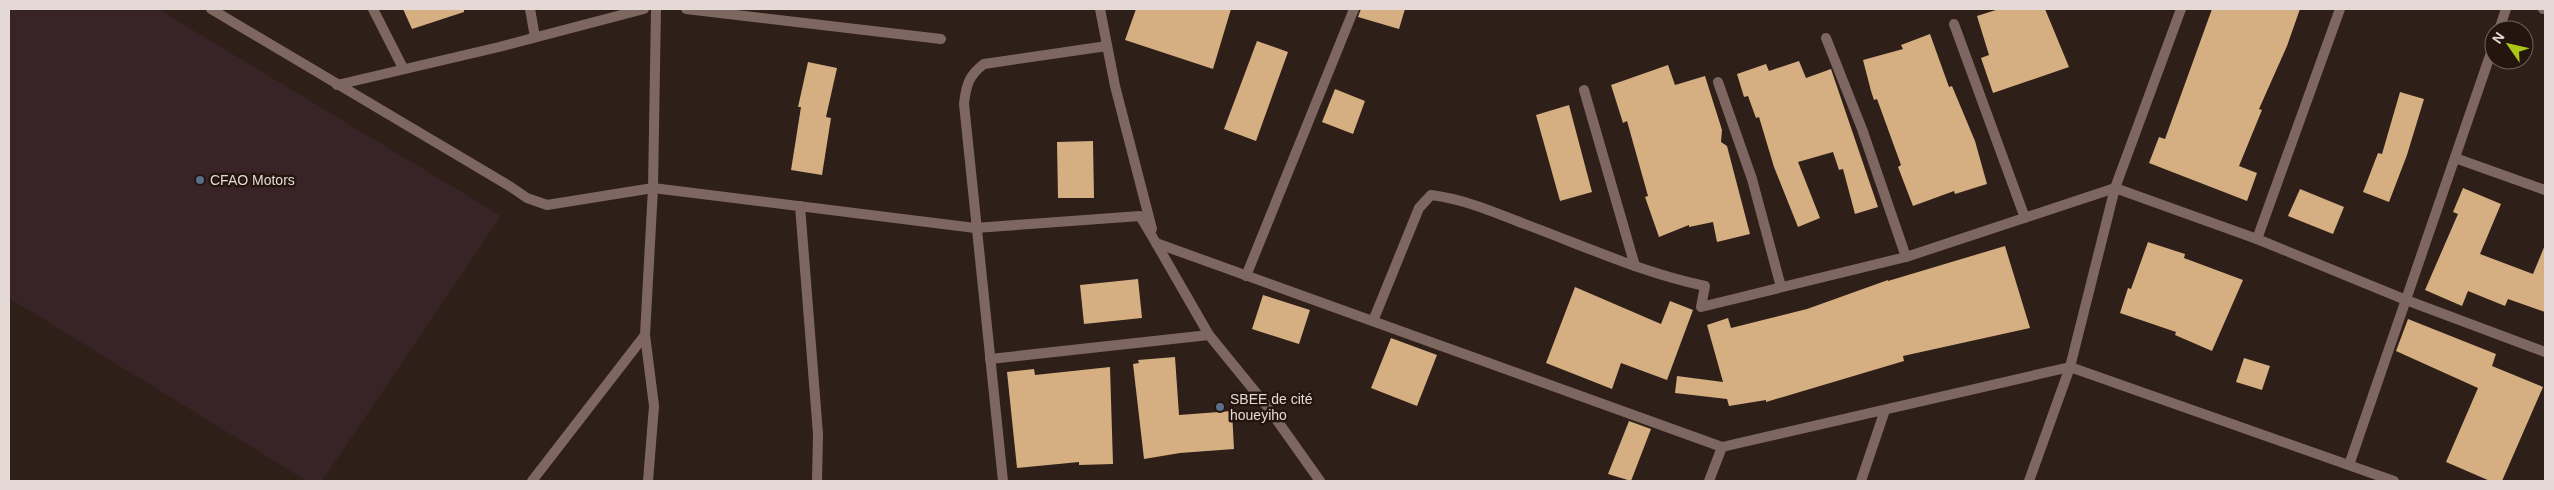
<svg xmlns="http://www.w3.org/2000/svg" width="2554" height="490" viewBox="0 0 2554 490" font-family="Arial,sans-serif">
  <rect width="100%" height="100%" fill="#2e1f18"/>
  <path fill="#382427" d="M9 9H158L501 216 322 481H307L9 298Z"/>
  <g fill="#d5ae82">
    <path d="M403 9H464V12L412 29Z"/>
    <path d="M1136 9H1231L1213 69 1125 40Z"/>
    <path d="M1361 9H1405L1399 29 1358 17Z"/>
    <path d="M1999 9H2045L2069 67 1993 93 1981 58 1989 55 1977 16Z"/>
    <path d="M2212 9H2300L2287 46 2259 109 2262 110 2239 166 2257 173 2247 201 2149 163 2159 137 2165 139Z"/>
    <path d="M1930 34 1949 87 1952 86 1975 141 1987 184 1955 194 1954 191 1913 206 1898 167 1901 165 1877 99 1874 100 1871 91 1863 60 1903 49 1901 45Z"/>
    <path d="M1257 41 1288 52 1256 141 1224 129Z"/>
    <path d="M1799 61 1806 78 1831 69 1878 207 1855 214 1843 169 1839 170 1833 152 1798 162 1820 218 1798 227 1774 167 1759 117 1756 118 1748 96 1744 97 1737 74 1766 64 1769 71Z"/>
    <path d="M808 62 837 68 826 117 831 118 822 175 791 170 801 107H798Z"/>
    <path d="M1668 65 1675 85 1705 76 1722 130 1721 142 1727 146 1750 234 1717 242 1713 222 1689 227V225L1659 237 1645 197 1648 196 1627 121 1623 123 1611 85Z"/>
    <path d="M1335 89 1365 101 1353 134 1322 122Z"/>
    <path d="M2400 92 2424 99 2407 155 2389 202 2363 192 2378 153 2382 154Z"/>
    <path d="M1569 105 1592 192 1560 201 1536 115Z"/>
    <path d="M1093 141 1094 198H1058L1057 142Z"/>
    <path d="M2463 188 2501 204 2480 254 2533 274 2545 245V312L2508 299 2505 306 2468 291 2462 306 2425 290 2458 214 2453 212Z"/>
    <path d="M2300 189 2344 207 2333 234 2288 216Z"/>
    <path d="M2148 242 2185 254 2184 258 2243 280 2212 351 2175 335 2176 332 2120 313 2128 288 2131 289Z"/>
    <path d="M2005 246 2030 328 1903 356 1904 361 1766 402V400L1729 406 1727 399 1675 393 1677 376 1723 382 1707 325 1728 318 1731 328 1807 309 1888 280V281Z"/>
    <path d="M1138 279 1142 318 1084 324 1080 285Z"/>
    <path d="M1575 287 1661 324 1670 301 1693 310 1667 380 1621 363 1612 389 1546 363Z"/>
    <path d="M1263 295 1310 310 1299 344 1252 329Z"/>
    <path d="M2408 319 2496 354 2492 366 2543 387 2502 481H2490L2446 462 2478 388 2396 351Z"/>
    <path d="M1391 338 1437 355 1417 406 1371 388Z"/>
    <path d="M1175 357 1179 415 1232 411 1234 449 1180 453 1144 459 1133 364 1139 363 1138 360Z"/>
    <path d="M2244 358 2270 366 2262 390 2236 382Z"/>
    <path d="M1110 367 1113 464 1079 465V462L1017 468 1007 372 1034 369 1035 375Z"/>
    <path d="M1629 421 1651 429 1631 481 1608 474Z"/>
  </g>
  <g fill="none" stroke-linecap="round" stroke-linejoin="round">
    <g stroke="#7f6761" stroke-width="10">
      <path d="M211 9 511 187 527 198 547 205 653 188 975 228 1140 216 1156 243 1722 447 2070 367 2394 481"/>
      <path d="M373 9 403 68"/>
      <path d="M530 9 535 37"/>
      <path d="M686 9 941 39"/>
      <path d="M1100 9 1115 86 1152 229"/>
      <path d="M2543 9H2545"/>
      <path d="M1954 24 2025 218"/>
      <path d="M2499 30 2506 9"/>
      <path d="M1826 38 1862 129 1906 257"/>
      <path d="M1718 82 1752 179 1781 287"/>
      <path d="M337 85 499 47 644 9"/>
      <path d="M1584 90 1635 266"/>
      <path d="M2455 158 2545 190"/>
      <path d="M800 206 818 434 817 481"/>
      <path d="M2257 239 2340 9"/>
      <path d="M1156 243 1209 335 1266 405 1320 481"/>
      <path d="M1246 276 1354 9"/>
      <path d="M1373 321 1419 208 1431 195C1463 199 1492 211 1522 223 1582 245 1642 273 1705 286L1701 307 1906 257 2115 188 2257 239 2406 300 2545 352"/>
      <path d="M990 359 1209 335"/>
      <path d="M2349 465 2494 44"/>
      <path d="M532 481 645 335"/>
      <path d="M648 481 654 406 645 335 653 188 656 9"/>
      <path d="M1003 481 964 104C966 85 969 75 984 64L1107 46"/>
      <path d="M1709 481 1722 447"/>
      <path d="M1861 481 1885 410"/>
      <path d="M2029 481 2070 367 2115 188 2181 9"/>
    </g>
  </g>
  <g fill="#5c6f8a" stroke="#24160f" stroke-width="2">
    <circle cx="200" cy="180" r="5"/>
    <circle cx="1220" cy="407" r="5"/>
  </g>
  <g text-anchor="middle" stroke-width="5" stroke-linejoin="round" paint-order="stroke">
    <g font-size="14" fill="#e4d9d4" stroke="#24160f" text-anchor="start">
      <text x="210" y="185">CFAO Motors</text>
      <text x="1230" y="404">SBEE de cité<tspan x="1230" dy="16">houeyiho</tspan></text>
    </g>
  </g>
  <rect width="2554" height="490" fill="none" stroke="#e4d9d4" stroke-width="20"/>
  <g transform="translate(2509 45) rotate(304)"><circle r="24" fill="#24160f" stroke="#71645e"/>
  <path d="M0-4L9 19L0 12L-9 19Z" fill="#aac718"/>
  <text y="-8" font-size="14" font-weight="bold" text-anchor="middle" fill="#e4d9d4">N</text>
  </g>
</svg>
